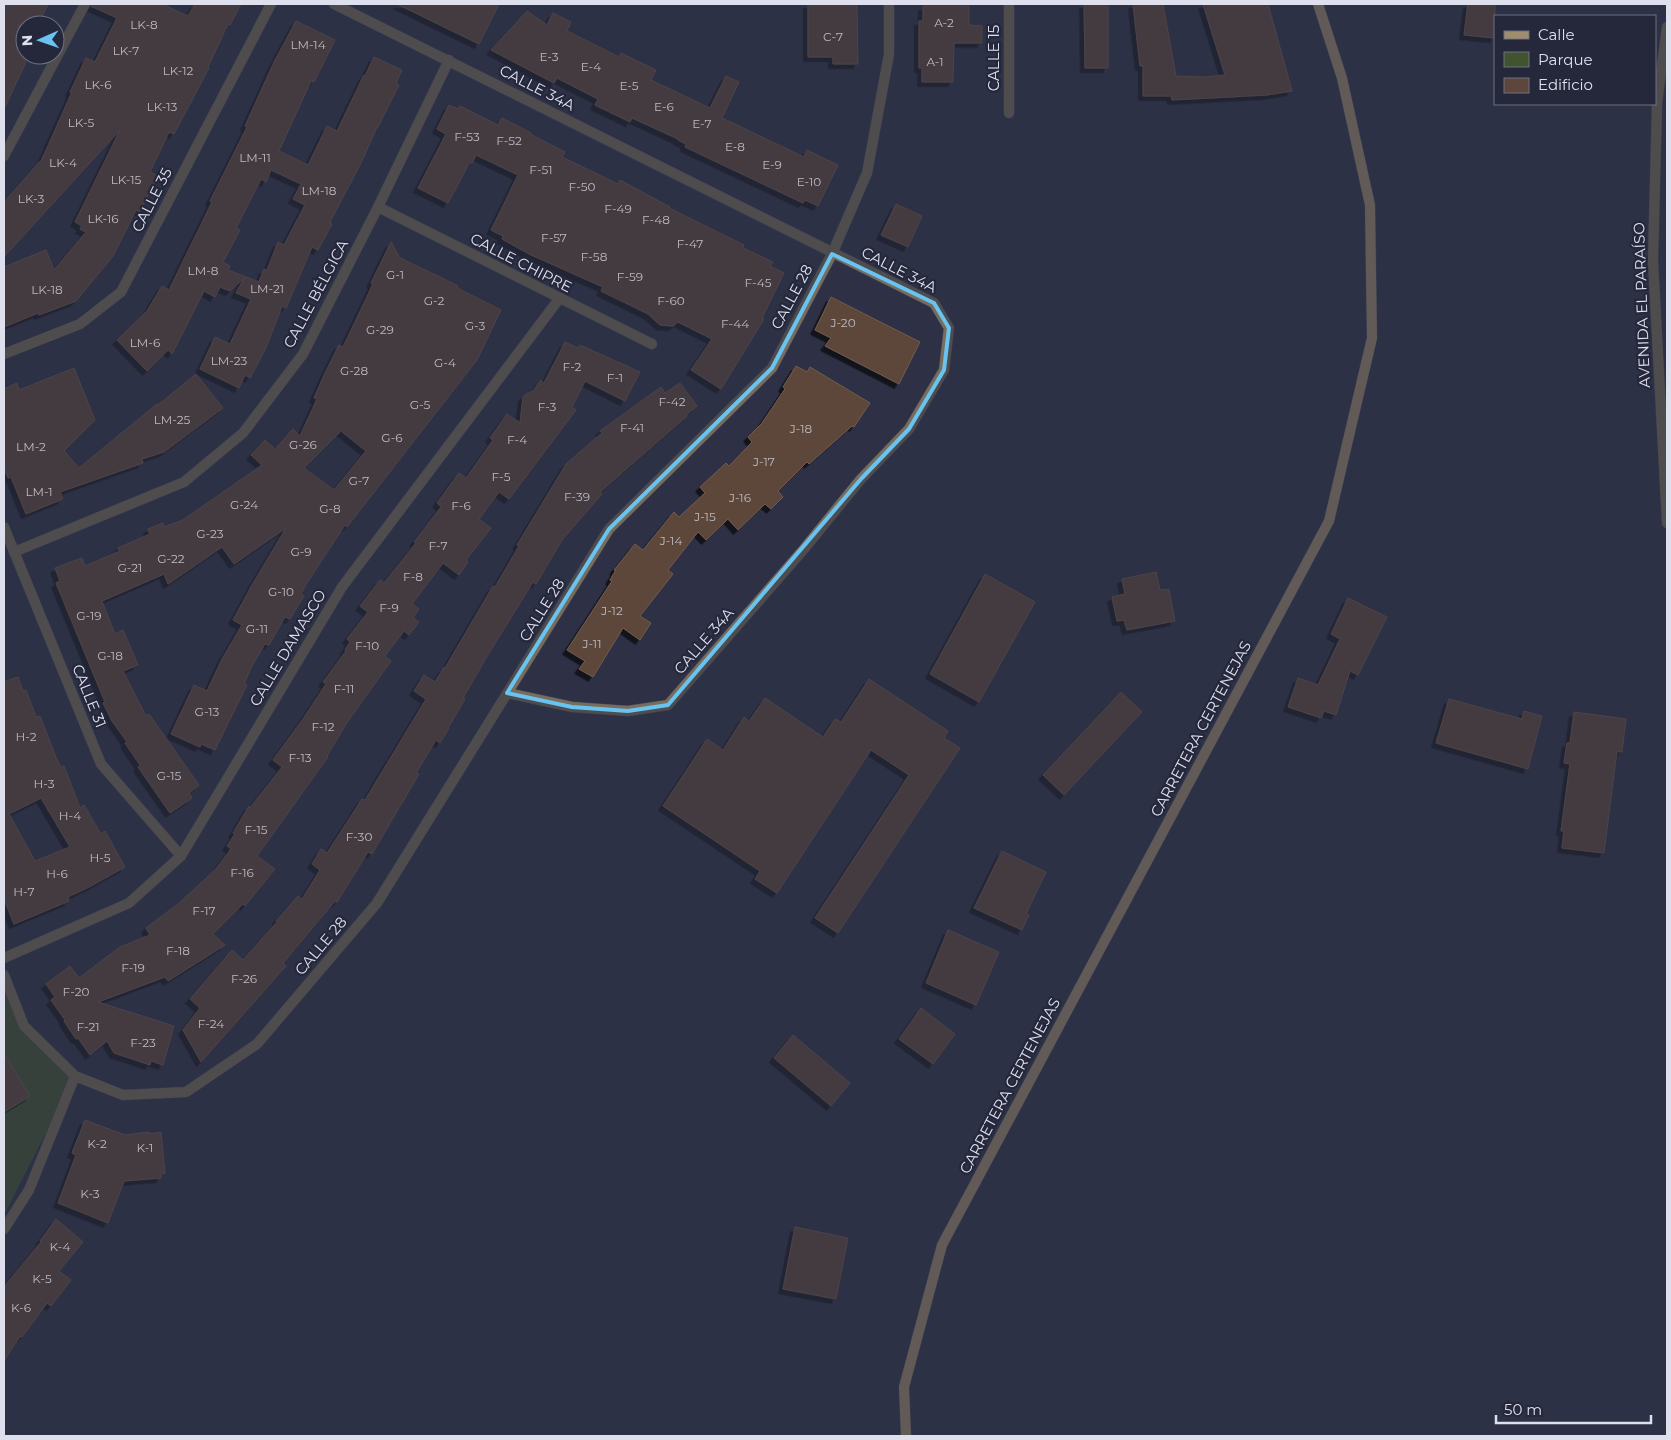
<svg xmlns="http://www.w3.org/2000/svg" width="1671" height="1440" viewBox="0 0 1671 1440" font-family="Montserrat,sans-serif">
  <defs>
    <filter id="shadow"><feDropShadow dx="-4.5" dy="4.5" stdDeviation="0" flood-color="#0009"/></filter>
  </defs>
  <rect width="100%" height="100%" fill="#2e3146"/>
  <path fill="#42542f" d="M4 979 36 1038 75 1076 4 1215Z"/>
  <g fill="#5d473a" stroke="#725a4d" fill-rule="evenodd" filter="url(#shadow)">
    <path d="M4 4H48L38 25H18L25 28V55H28L25 61 26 62 4 109Z"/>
    <path d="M92 4H162L188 16 195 4H241L230 25 228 24 208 67 209 68 174 134 169 132 150 172 158 176 139 212 136 210 113 256 76 301 39 315 38 313 4 327V267L46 250 54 270 86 232 80 229 82 226 75 222 120 130 4 257V202L42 159 72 92H70L86 58 95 62 117 18 91 6Z"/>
    <path d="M397 4H499L479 44Z"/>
    <path d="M808 4H857L858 64H833V57H808Z"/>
    <path d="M1084 4H1108V68H1085Z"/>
    <path d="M1133 4H1163L1176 76 1204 77 1225 75 1203 4H1268L1292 91 1267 95 1172 100 1171 96H1143V66H1140Z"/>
    <path d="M1468 4H1495V38L1464 35Z"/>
    <path d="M923 6H969V25L982 26V43H954L953 82H922V68H919V21H923Z"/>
    <path d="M527 11 547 25 553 13 571 22 567 31 619 57 621 53 656 70 651 80 710 108 726 76 739 82 722 118 804 157 807 150 838 165 818 206 805 200 803 203 685 147 686 144 678 140V139L632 118 630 122 595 105 598 99 557 78 554 83 491 50Z"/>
    <path d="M296 21 335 40 314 82 311 81 279 151 308 165 327 126 337 131 364 75 365 76 374 57 402 70 396 83 399 85 378 127H377L362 161 330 222 332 224 318 250 312 247 286 308 282 306 266 348 250 378 245 375 239 388 200 369 215 337 230 344 251 299 236 293 244 278 230 291 220 287 215 297 204 291 172 354 168 350 147 371 117 340 147 311 162 286 169 290 212 202 210 201 247 127 245 126 274 62ZM271 170 301 184 293 199 305 205 284 245 278 242 267 270 264 269 259 282 228 270 230 266 223 262 240 230 236 228 261 179 266 182Z"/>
    <path d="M449 105 458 109 460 106 498 125 502 118 531 133 530 134 565 152 562 157 618 184 620 180 670 207 669 208 744 245 743 248 773 262 770 266 784 273 762 318 764 319 721 389 691 370 712 339 678 322 673 326 660 325 648 314 601 291 603 287 529 254 502 239 503 236 491 230 518 175 476 155 472 163 470 162 448 203 418 188 446 134 437 129Z"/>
    <path d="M896 204 922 216 908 247 881 235Z"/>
    <path d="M391 242 400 258 442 278 458 286 457 288 501 310 477 360 347 527 345 525 305 586 301 594 304 596 290 619 285 617 269 645 265 644 253 664 244 684 247 685 215 750 201 744 200 747 171 734 194 685 207 691 222 659 242 625 233 620 252 585 286 528 234 564 222 547 168 584 164 574 102 601 115 634 123 630 138 665 123 671 146 716 149 714 199 785 189 793 192 798 170 813 138 767 140 765 125 743 127 742 112 721 103 703 105 702 56 583 60 581 55 568 82 558 85 566 120 551 118 548 150 534 148 529 163 523 164 527 183 520 262 465 251 455 265 440 275 449 293 429 300 436 317 399 314 398 325 373 339 345 343 347 373 284 371 283ZM341 431 366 451 334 490 304 468Z"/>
    <path d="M831 297 920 342 899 384 825 346 831 338 815 330Z"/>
    <path d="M565 342 578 348 580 345 640 372 625 401 585 381 572 407 576 410 509 499 499 492 479 519 491 528 466 560 468 562 459 575 443 563 412 604 419 609 413 618 419 622 409 635 404 631 385 656 391 661 346 724 327 756 328 757 257 856 275 869 245 906 243 904 213 934 225 945 168 981 165 977 98 1002 174 1026 163 1065 151 1061 150 1065 114 1053 107 1041 90 1055 78 1038 76 1039 64 1021 65 1020 51 1000 55 997 46 984 70 966 79 978 120 947 150 935 146 928 178 904 216 869 231 849 227 846 235 834 233 833 249 806 250 808 282 767 273 760 303 719 326 684 323 682 346 651 345 650 350 642 347 639 368 612 360 606 380 580 384 583 416 543 414 542 441 507 437 503 459 473 466 478 493 440 490 438 507 414 520 423 523 397 526 394 533 391 541 380 544 383Z"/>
    <path d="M796 366 807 372 810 367 870 403 854 427 852 426 809 464 807 462 778 491 783 497 771 509 765 504 738 530 728 519 706 540 698 532 668 570 673 574 640 616 651 623 640 640 623 628 593 677 579 669 585 661 567 650 612 581 610 580 616 570H614L635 544 643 550 674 512 679 517 705 493 700 487 726 463 729 466 752 442 748 437 762 423 785 389 783 387Z"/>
    <path d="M74 368 95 420 64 451 79 468 157 404 158 405 196 374 223 408 164 452 142 459 143 463 60 492 63 499 26 514 11 477 8 478 4 468V389L17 383 19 390Z"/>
    <path d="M680 383 697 406 686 415 687 416 600 492 602 494 562 540 536 584 533 582 486 658 463 698 465 699 448 728H449L440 743 436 740 416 773 419 774 372 854 368 852 337 902 335 901 283 963 286 966 201 1062 183 1030 200 1008 190 999 232 950 243 960 277 922 276 921 298 896 302 899 320 870 312 864 321 849 327 853 362 799 365 800 426 699 414 691 424 675 435 682 444 667 445 668 493 586 495 587 519 546 517 545 566 464 602 433 600 431 661 387 665 393Z"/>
    <path d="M1156 572 1160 590 1169 589 1175 621 1127 630 1124 620 1117 621 1112 597 1125 594 1122 579Z"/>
    <path d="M985 574 1035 602 979 702 930 674Z"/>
    <path d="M1348 598 1387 617 1358 675 1350 671 1336 715 1324 711 1321 718 1288 707 1298 678 1318 685 1340 639 1331 634Z"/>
    <path d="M18 677 23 691 26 690 36 717 40 716 57 760 61 767 64 766 80 808 84 805 101 834 105 831 125 867 91 886 68 897 69 901 14 924 4 899V682ZM41 798 70 847 35 861 9 814Z"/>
    <path d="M869 679 948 731 944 738 960 748 838 933 815 918 909 775 871 750 777 893 755 879 760 871 663 806 707 739 723 750 744 717 749 721 765 698 823 737 835 719 841 722Z"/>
    <path d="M1121 692 1142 712 1064 795 1043 775Z"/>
    <path d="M1449 699 1522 719 1524 711 1542 716 1528 769 1436 743Z"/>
    <path d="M1574 712 1626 719 1622 752 1617 751 1604 853 1562 848 1564 831H1561L1570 764 1564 763 1567 743H1570Z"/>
    <path d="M1002 851 1046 872 1026 914 1029 915 1022 930 974 908Z"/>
    <path d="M948 930 999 952 976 1005 926 983Z"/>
    <path d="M921 1008 955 1034 933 1064 899 1039Z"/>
    <path d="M793 1035 850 1083 831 1106 774 1058Z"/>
    <path d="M4 1054 30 1096 4 1112Z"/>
    <path d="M85 1120 125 1135 149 1132V1134L161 1132 165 1173 161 1174V1178L124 1181 108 1223 58 1203 76 1155 72 1153Z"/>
    <path d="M56 1219 83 1242 59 1271 71 1280 51 1306 47 1303 22 1337 20 1336 4 1361V1287L41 1242 40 1241Z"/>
    <path d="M795 1227 848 1238 836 1299 783 1289Z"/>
  </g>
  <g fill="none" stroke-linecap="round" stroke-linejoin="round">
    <g stroke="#4a4d61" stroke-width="11">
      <g id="minor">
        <path d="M334 4 934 303 949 328 944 370 909 429 861 479 804 549 668 705 628 711 572 707 507 693"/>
        <path d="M1667 27 1657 103 1653 261 1667 523"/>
        <path d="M1009 113V4"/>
        <path d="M4 156 85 4"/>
        <path d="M378 207 652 344"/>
        <path d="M4 354 80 324 121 292 271 4"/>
        <path d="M4 527 101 764 181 856"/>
        <path d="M14 552 184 482 243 433 303 354 378 207 449 60"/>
        <path d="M4 958 129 903 181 856 342 587 559 299"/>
        <path d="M4 975 24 1026 75 1076 123 1095 186 1092 257 1044 377 903 609 529 772 368 832 254 867 173 889 54V4"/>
        <path d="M4 1229 29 1190 75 1076"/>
      </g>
    </g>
    <g stroke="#4a4d61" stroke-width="11">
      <path id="secondary" d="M906 1436 904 1387 942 1245 1329 521 1372 338 1370 205 1342 78 1318 4"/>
    </g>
    <use href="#minor" stroke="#786d5a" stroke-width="10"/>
    <use href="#secondary" stroke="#9f8d6e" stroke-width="10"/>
  </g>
  <path d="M0 0H1671V1440H0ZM832 254 934 303 949 328 944 370 909 429 861 479 668 705 628 711 572 707 507 693 609 529 772 368Z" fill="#2e3146" fill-opacity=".55" fill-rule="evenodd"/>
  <path fill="none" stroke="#69c3f1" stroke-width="4" stroke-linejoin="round" d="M832 254 934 303 949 328 944 370 909 429 861 479 668 705 628 711 572 707 507 693 609 529 772 368Z"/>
  <g text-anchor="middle" stroke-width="4.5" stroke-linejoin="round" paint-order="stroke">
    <g font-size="12" fill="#bebac1">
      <text x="944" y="27">A-2</text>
      <text x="144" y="29">LK-8</text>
      <text x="833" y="41">C-7</text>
      <text x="308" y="49">LM-14</text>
      <text x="126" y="55">LK-7</text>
      <text x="549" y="61">E-3</text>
      <text x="935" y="66">A-1</text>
      <text x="591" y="71">E-4</text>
      <text x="178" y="75">LK-12</text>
      <text x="98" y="89">LK-6</text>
      <text x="629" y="90">E-5</text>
      <text x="162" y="111">LK-13</text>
      <text x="664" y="111">E-6</text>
      <text x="81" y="127">LK-5</text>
      <text x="702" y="128">E-7</text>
      <text x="467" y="141">F-53</text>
      <text x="509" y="145">F-52</text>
      <text x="735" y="151">E-8</text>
      <text x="255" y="162">LM-11</text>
      <text x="63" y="167">LK-4</text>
      <text x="772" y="169">E-9</text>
      <text x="541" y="174">F-51</text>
      <text x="126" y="184">LK-15</text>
      <text x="809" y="186">E-10</text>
      <text x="582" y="191">F-50</text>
      <text x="319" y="195">LM-18</text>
      <text x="31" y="203">LK-3</text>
      <text x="618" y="213">F-49</text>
      <text x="103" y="223">LK-16</text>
      <text x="656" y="224">F-48</text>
      <text x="554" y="242">F-57</text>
      <text x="690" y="248">F-47</text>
      <text x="594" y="261">F-58</text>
      <text x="203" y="275">LM-8</text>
      <text x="395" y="279">G-1</text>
      <text x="630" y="281">F-59</text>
      <text x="758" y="287">F-45</text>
      <text x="267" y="293">LM-21</text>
      <text x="47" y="294">LK-18</text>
      <text x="434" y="305">G-2</text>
      <text x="671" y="305">F-60</text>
      <text x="843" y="327">J-20</text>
      <text x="735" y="328">F-44</text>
      <text x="475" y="330">G-3</text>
      <text x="380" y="334">G-29</text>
      <text x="145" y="347">LM-6</text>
      <text x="229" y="365">LM-23</text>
      <text x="445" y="367">G-4</text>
      <text x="572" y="371">F-2</text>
      <text x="354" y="375">G-28</text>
      <text x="615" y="382">F-1</text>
      <text x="672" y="406">F-42</text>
      <text x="420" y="409">G-5</text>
      <text x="547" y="411">F-3</text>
      <text x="172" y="424">LM-25</text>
      <text x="632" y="432">F-41</text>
      <text x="801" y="433">J-18</text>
      <text x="392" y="442">G-6</text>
      <text x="517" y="444">F-4</text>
      <text x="303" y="449">G-26</text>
      <text x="31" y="451">LM-2</text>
      <text x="764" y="466">J-17</text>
      <text x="501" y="481">F-5</text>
      <text x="359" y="485">G-7</text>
      <text x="39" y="496">LM-1</text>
      <text x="577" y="501">F-39</text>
      <text x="740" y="502">J-16</text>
      <text x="244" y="509">G-24</text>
      <text x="461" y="510">F-6</text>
      <text x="330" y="513">G-8</text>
      <text x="705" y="521">J-15</text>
      <text x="210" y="538">G-23</text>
      <text x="671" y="545">J-14</text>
      <text x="438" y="550">F-7</text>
      <text x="301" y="556">G-9</text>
      <text x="171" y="563">G-22</text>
      <text x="130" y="572">G-21</text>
      <text x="413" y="581">F-8</text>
      <text x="281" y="596">G-10</text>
      <text x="389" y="612">F-9</text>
      <text x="612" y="615">J-12</text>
      <text x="89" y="620">G-19</text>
      <text x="257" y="633">G-11</text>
      <text x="592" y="648">J-11</text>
      <text x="367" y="650">F-10</text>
      <text x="110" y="660">G-18</text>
      <text x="344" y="693">F-11</text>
      <text x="207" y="716">G-13</text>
      <text x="323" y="731">F-12</text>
      <text x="26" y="741">H-2</text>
      <text x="300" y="762">F-13</text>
      <text x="169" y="780">G-15</text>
      <text x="44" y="788">H-3</text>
      <text x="70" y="820">H-4</text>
      <text x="256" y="834">F-15</text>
      <text x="359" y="841">F-30</text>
      <text x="100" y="862">H-5</text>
      <text x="242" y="877">F-16</text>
      <text x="57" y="878">H-6</text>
      <text x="24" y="896">H-7</text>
      <text x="204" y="915">F-17</text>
      <text x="178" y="955">F-18</text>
      <text x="133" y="972">F-19</text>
      <text x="244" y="983">F-26</text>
      <text x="76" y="996">F-20</text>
      <text x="211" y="1028">F-24</text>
      <text x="88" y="1031">F-21</text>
      <text x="143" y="1047">F-23</text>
      <text x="97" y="1148">K-2</text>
      <text x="145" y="1152">K-1</text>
      <text x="90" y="1198">K-3</text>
      <text x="60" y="1251">K-4</text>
      <text x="42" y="1283">K-5</text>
      <text x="21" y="1312">K-6</text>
    </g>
    <g font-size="15" fill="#dee0ee" stroke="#25273b">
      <text transform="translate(994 58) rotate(-90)" y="5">CALLE 15</text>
      <text transform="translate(537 88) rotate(27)" y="5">CALLE 34A</text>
      <text transform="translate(152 200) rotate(-63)" y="5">CALLE 35</text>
      <text transform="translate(521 263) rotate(27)" y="5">CALLE CHIPRE</text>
      <text transform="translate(899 270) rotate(27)" y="5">CALLE 34A</text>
      <text transform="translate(316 294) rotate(-62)" y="5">CALLE BÉLGICA</text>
      <text transform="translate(792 297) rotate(-62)" y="5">CALLE 28</text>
      <text transform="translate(1642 305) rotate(-92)" y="5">AVENIDA EL PARAÍSO</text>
      <text transform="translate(542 610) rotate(-58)" y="5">CALLE 28</text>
      <text transform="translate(704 641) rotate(-49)" y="5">CALLE 34A</text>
      <text transform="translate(288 648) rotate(-59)" y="5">CALLE DAMASCO</text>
      <text transform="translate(89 696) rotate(68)" y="5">CALLE 31</text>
      <text transform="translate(1201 729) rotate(-62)" y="5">CARRETERA CERTENEJAS</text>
      <text transform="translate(321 946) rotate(-50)" y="5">CALLE 28</text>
      <text transform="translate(1010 1086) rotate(-62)" y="5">CARRETERA CERTENEJAS</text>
    </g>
  </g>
  <rect width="1671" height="1440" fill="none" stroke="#dee0ee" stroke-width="10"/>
  <rect x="1494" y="15" width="162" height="90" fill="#25273b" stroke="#6f7183"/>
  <rect x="1504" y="31" width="25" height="8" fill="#9f8d6e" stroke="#6f7183"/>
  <text x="1538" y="40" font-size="15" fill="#dee0ee">Calle</text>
  <rect x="1504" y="52" width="25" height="15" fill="#42542f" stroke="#6f7183"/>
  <text x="1538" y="65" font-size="15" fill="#dee0ee">Parque</text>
  <rect x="1504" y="78" width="25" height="15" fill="#5d473a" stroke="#6f7183"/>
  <text x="1538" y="90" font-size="15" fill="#dee0ee">Edificio</text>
  <g transform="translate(40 40) rotate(268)"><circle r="24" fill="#25273b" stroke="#6f7183"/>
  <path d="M0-4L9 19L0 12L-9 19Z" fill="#69c3f1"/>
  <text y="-8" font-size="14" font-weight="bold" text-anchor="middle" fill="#dee0ee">N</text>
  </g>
  <path d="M1496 1415v8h155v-8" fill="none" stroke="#dee0ee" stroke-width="2.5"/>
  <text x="1504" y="1415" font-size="15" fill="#dee0ee" stroke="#25273b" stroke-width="4" paint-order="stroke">50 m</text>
</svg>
